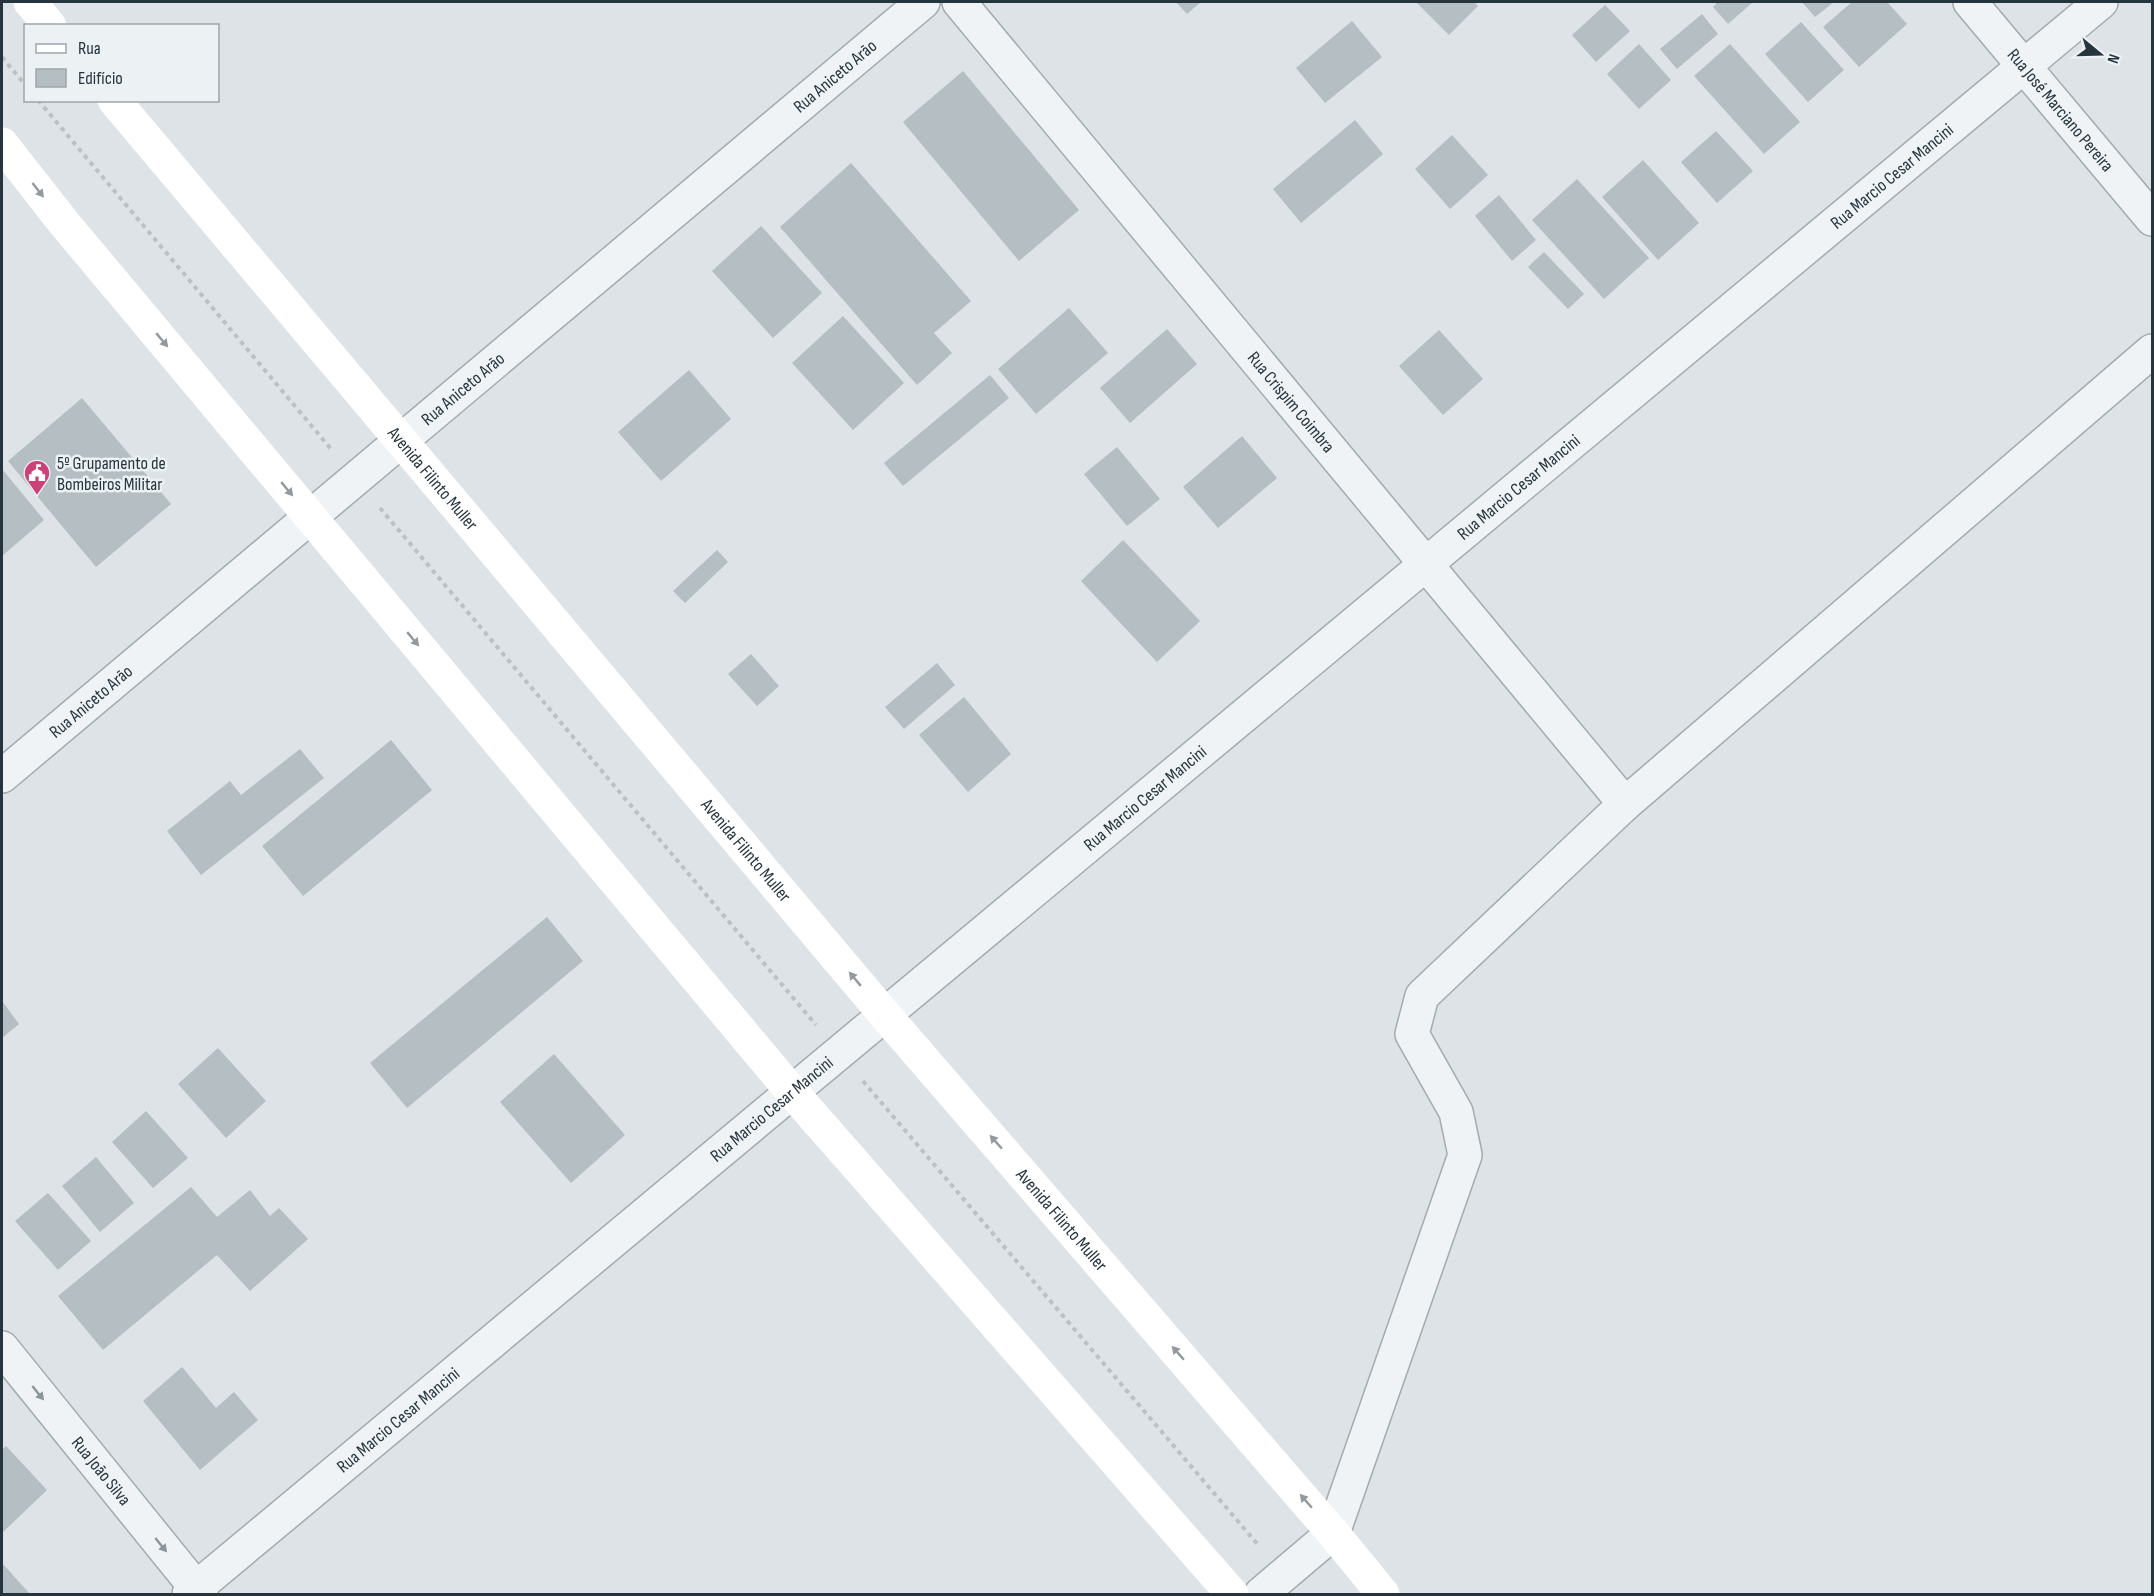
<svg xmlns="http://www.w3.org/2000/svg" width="2154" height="1596" viewBox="0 0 2154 1596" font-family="'Sofia Sans Condensed',sans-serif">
  <rect width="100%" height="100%" fill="#dde3e6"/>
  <g fill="#b4bec3">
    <path d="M1176 2H1201L1187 14Z"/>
    <path d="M1416 2H1474L1478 6 1449 35Z"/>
    <path d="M1718 2H1753L1728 24 1713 7Z"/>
    <path d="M1802 2H1834L1815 17Z"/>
    <path d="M1852 2H1887L1907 24 1859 67 1823 27Z"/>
    <path d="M1605 5 1630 31 1596 62 1572 35Z"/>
    <path d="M1702 14 1718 34 1677 69 1660 49Z"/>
    <path d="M1352 21 1382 57 1325 103 1296 68Z"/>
    <path d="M1801 22 1844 70 1808 102 1765 54Z"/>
    <path d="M1639 44 1671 80 1639 109 1607 74Z"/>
    <path d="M1730 44 1800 122 1764 154 1694 76Z"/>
    <path d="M963 71 1079 210 1019 261 903 122Z"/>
    <path d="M1355 120 1383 154 1301 223 1273 189Z"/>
    <path d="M1716 131 1753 171 1717 203 1681 162Z"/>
    <path d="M1452 135 1488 175 1450 209 1415 169Z"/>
    <path d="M1643 160 1699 223 1658 260 1602 197Z"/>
    <path d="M851 163 971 301 934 333 952 353 917 385 780 227Z"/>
    <path d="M1577 179 1649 258 1604 299 1532 220Z"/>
    <path d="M1499 195 1536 240 1512 261 1475 216Z"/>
    <path d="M761 226 822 293 773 338 712 271Z"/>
    <path d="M1544 252 1584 294 1568 309 1528 267Z"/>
    <path d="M1069 308 1108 353 1036 414 998 369Z"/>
    <path d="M843 316 904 383 853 430 792 363Z"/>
    <path d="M1167 329 1197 364 1130 423 1100 388Z"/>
    <path d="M1439 330 1483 379 1443 415 1399 366Z"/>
    <path d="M689 370 731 419 661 481 618 432Z"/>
    <path d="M990 375 1009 398 903 486 884 463Z"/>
    <path d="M82 398 171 504 96 567 8 461Z"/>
    <path d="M1242 436 1277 478 1218 528 1183 487Z"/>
    <path d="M1117 447 1160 499 1127 526 1084 474Z"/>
    <path d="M2 469 44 520 2 556Z"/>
    <path d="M1123 540 1200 621 1157 662 1081 581Z"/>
    <path d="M717 550 728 562 685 603 673 591Z"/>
    <path d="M751 654 779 686 757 706 728 674Z"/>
    <path d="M937 663 955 685 904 729 885 707Z"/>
    <path d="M964 697 1011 754 968 792 919 735Z"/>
    <path d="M391 740 432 790 303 896 262 846Z"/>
    <path d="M300 749 324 778 201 875 167 831 230 781 241 795Z"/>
    <path d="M547 917 583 961 407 1108 370 1063Z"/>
    <path d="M2 1001 19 1024 2 1038Z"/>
    <path d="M218 1048 266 1101 226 1138 178 1084Z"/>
    <path d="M554 1054 625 1135 571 1183 500 1102Z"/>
    <path d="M146 1111 188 1158 153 1188 112 1142Z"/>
    <path d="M96 1157 134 1203 100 1232 62 1186Z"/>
    <path d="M191 1187 217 1217 250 1190 270 1216 279 1208 308 1239 250 1291 217 1255 103 1350 58 1296Z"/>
    <path d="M48 1193 91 1241 58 1270 15 1221Z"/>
    <path d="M182 1367 216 1408 234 1392 258 1420 200 1470 143 1401Z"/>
    <path d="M6 1446 47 1490 2 1533V1450Z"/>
    <path d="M2 1563 30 1594H2Z"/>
  </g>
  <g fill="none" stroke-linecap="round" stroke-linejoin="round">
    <g stroke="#a2abb0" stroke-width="36">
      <g id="minor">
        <path id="s1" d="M959 2 1625 804"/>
        <path id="s2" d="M1970 2 2152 219"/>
        <path id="s3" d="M2 776 923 2"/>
        <path id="s4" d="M2 1348 201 1594"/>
        <path id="s5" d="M189 1594 2101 2"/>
        <path d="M1261 1594 1333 1533 1465 1155 1456 1112 1412 1034 1422 996 1625 804 2152 351"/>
      </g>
    </g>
    <g stroke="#bbc1c5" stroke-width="4" stroke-dasharray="4.5 4.5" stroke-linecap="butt">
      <path d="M2 57 26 86"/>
      <path d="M38 100 331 449"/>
      <path d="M380 508 816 1025"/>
      <path d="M863 1081 1259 1546"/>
    </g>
    <use href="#minor" stroke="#eff3f5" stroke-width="33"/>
    <g stroke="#fff" stroke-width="33">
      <path d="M30 2 50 26"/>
      <path id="s6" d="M114 100 885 1015 1333 1533 1383 1594"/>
      <path d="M2 144 64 223 792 1092 1232 1594"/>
    </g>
  </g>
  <defs><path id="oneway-solid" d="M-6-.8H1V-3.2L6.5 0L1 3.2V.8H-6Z" transform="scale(1.5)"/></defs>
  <g fill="#929a9e">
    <use href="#oneway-solid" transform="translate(38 190) rotate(52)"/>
    <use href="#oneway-solid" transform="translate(162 340) rotate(50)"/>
    <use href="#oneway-solid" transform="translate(287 489) rotate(50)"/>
    <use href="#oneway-solid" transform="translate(413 639) rotate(50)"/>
    <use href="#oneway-solid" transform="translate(855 979) rotate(-130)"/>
    <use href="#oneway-solid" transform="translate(996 1142) rotate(-131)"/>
    <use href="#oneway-solid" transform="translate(1178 1353) rotate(-131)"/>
    <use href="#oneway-solid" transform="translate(1306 1501) rotate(-131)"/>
  </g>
  <g fill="#8a9499">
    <use href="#oneway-solid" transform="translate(38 1393) rotate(51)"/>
    <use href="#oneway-solid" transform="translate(161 1545) rotate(51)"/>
  </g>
  <defs>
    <g id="civic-pin" transform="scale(1.35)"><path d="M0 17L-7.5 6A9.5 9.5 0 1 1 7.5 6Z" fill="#cc417a" stroke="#ecf2f4"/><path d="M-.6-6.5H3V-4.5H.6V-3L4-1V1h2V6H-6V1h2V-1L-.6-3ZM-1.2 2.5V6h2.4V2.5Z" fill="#fff"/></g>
  </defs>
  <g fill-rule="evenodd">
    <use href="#civic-pin" x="37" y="473"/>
  </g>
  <g text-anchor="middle" stroke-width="5" stroke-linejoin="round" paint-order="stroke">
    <g font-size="18" fill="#26343d" stroke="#ecf2f4">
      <text dy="6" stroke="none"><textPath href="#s3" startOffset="1088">Rua Aniceto Arão</textPath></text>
      <text dy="6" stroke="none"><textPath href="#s2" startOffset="141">Rua José Marciano Pereira</textPath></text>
      <text dy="6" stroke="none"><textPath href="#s5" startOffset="2216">Rua Marcio Cesar Mancini</textPath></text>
      <text dy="6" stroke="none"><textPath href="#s3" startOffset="602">Rua Aniceto Arão</textPath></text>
      <text dy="6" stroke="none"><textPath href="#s1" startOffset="520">Rua Crispim Coimbra</textPath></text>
      <text dy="6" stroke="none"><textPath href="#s6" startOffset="495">Avenida Filinto Muller</textPath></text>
      <text dy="6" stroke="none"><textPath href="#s5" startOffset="1730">Rua Marcio Cesar Mancini</textPath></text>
      <text dy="6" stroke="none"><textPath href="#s3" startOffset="116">Rua Aniceto Arão</textPath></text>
      <text dy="6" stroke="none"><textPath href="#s5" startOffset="1244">Rua Marcio Cesar Mancini</textPath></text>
      <text dy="6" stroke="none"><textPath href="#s6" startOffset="981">Avenida Filinto Muller</textPath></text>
      <text dy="6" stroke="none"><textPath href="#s5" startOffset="758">Rua Marcio Cesar Mancini</textPath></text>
      <text dy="6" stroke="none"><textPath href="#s6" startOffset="1467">Avenida Filinto Muller</textPath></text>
      <text dy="6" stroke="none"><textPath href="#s5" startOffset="272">Rua Marcio Cesar Mancini</textPath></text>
      <text dy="6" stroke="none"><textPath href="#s4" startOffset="158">Rua João Silva</textPath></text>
    </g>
    <g font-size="18" fill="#26343d" stroke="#ecf2f4" text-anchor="start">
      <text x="57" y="469">5º Grupamento de<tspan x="57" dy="21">Bombeiros Militar</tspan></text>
    </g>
  </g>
  <rect width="2154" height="1596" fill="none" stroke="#26343d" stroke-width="6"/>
  <rect x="24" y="24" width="195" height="78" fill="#ecf2f4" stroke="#9da6ab" stroke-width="1.5"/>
  <rect x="36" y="44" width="30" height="9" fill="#ffffff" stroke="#9da6ab" stroke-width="1.5"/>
  <text x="78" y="54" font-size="18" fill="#26343d">Rua</text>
  <rect x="36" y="69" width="30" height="18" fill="#b4bec3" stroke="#9da6ab" stroke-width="1.5"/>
  <text x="78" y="84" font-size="18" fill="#26343d">Edifício</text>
  <g transform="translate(2100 54) rotate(109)" stroke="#ecf2f4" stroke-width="4.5" paint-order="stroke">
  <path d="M0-4.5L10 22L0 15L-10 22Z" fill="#26343d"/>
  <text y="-9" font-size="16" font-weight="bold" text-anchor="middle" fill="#26343d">N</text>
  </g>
</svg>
